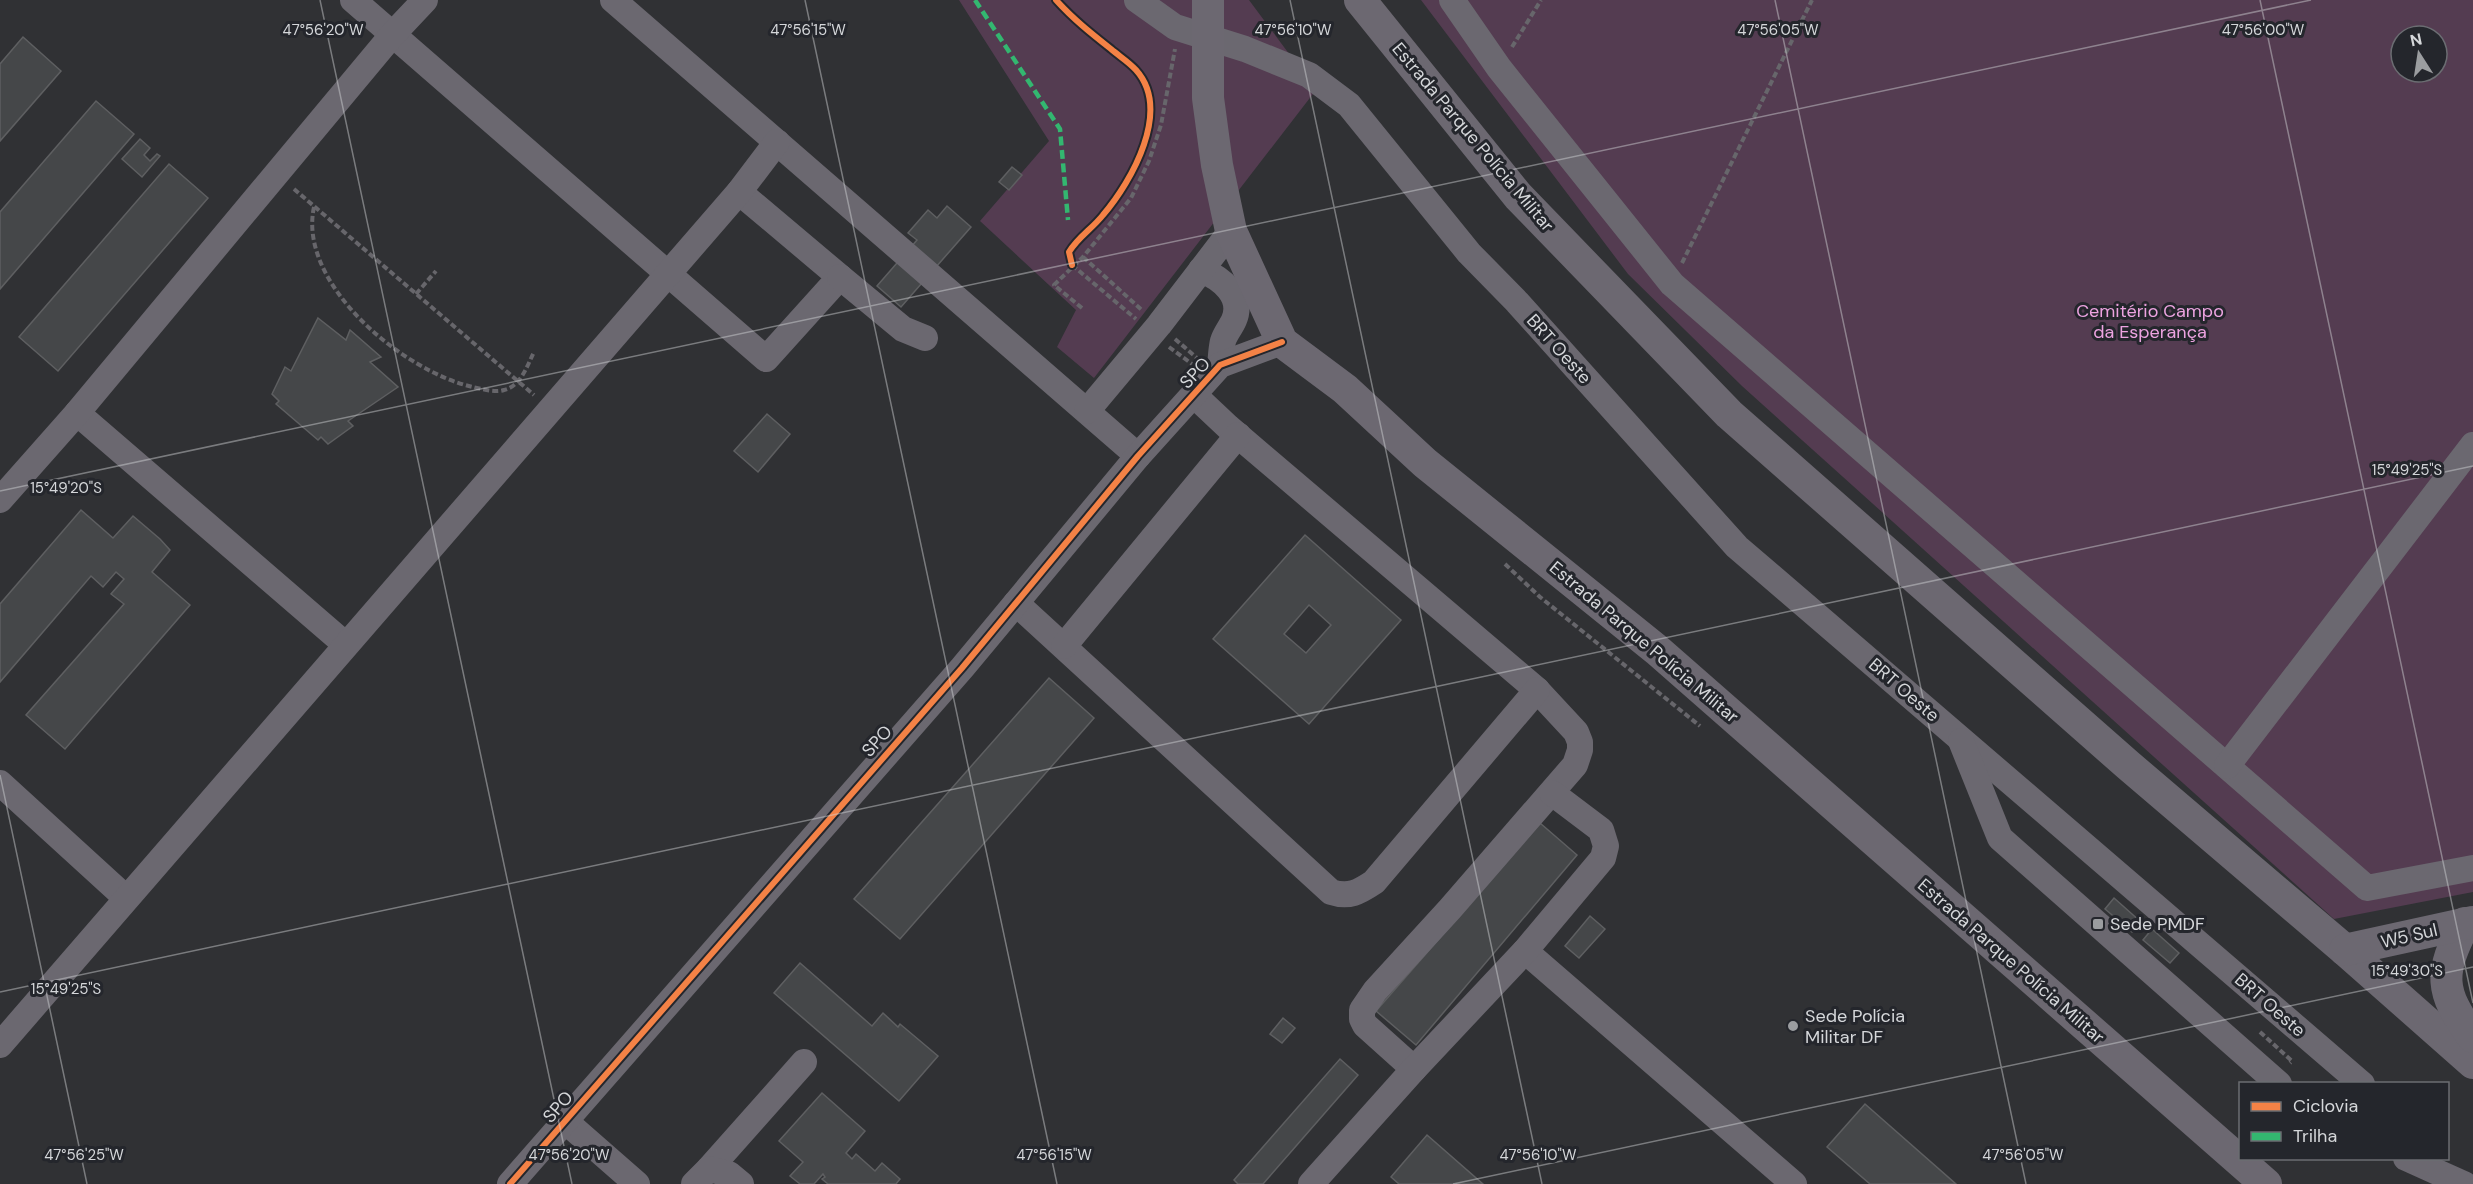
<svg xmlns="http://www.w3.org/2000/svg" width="2473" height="1184" viewBox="0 0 2473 1184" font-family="'DM Sans',sans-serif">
  <rect width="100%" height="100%" fill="#303134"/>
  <g fill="#543c51" fill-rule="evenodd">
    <path d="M959 0H1249L1316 90 1094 378 1057 347 1076 310 980 221 1049 141Z"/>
    <path d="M1421 0H2473V892L2334 919 1742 386 1628 274ZM2401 36H2437V72H2401Z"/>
  </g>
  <g fill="#454749" stroke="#5e5f61" stroke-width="1.5" fill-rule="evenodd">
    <path d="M23 37 61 71 0 141V64Z"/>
    <path d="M96 101 134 134 0 289V212Z"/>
    <path d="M140 139 150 148 144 155 150 161 157 154 160 156 142 177 122 159Z"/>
    <path d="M169 164 208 198 58 371 19 337Z"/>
    <path d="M1012 167 1022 175 1009 190 999 182Z"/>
    <path d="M947 206 971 227 901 307 877 286 917 240 908 233 928 210 937 218Z"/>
    <path d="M318 318 346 340 350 330 381 357 370 362 398 387 348 421 353 426 328 444 321 437 318 440 276 404 279 401 272 394 285 367 291 371Z"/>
    <path d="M767 414 790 434 758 472 734 451Z"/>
    <path d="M81 510 113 538 133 516 160 539 170 550 152 572 190 605 65 749 26 715 124 604 111 594 124 579 116 572 103 587 91 576 0 682V604Z"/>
    <path d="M1305 535 1401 620 1309 724 1213 639ZM1309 605 1331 625 1306 653 1284 634Z"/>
    <path d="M1049 678 1094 718 900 939 854 899Z"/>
    <path d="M1540 823 1577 855 1416 1045 1376 1011Z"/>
    <path d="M2114 898 2141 922 2132 932 2105 909Z"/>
    <path d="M1590 916 1605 929 1579 958 1565 946Z"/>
    <path d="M2152 929 2179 953 2170 963 2143 940Z"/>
    <path d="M800 963 872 1026 883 1013 898 1027 900 1024 938 1056 899 1101 774 993Z"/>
    <path d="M1283 1018 1295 1028 1282 1043 1270 1034Z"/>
    <path d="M1340 1059 1358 1075 1263 1184H1238L1234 1180Z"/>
    <path d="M822 1093 865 1131 846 1153 852 1159 856 1154 875 1171 882 1163 900 1179 896 1184H828L822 1179 825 1177 823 1174 814 1184H800L790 1176 803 1162 779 1141Z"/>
    <path d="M1865 1104 1956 1184H1870L1827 1147Z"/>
    <path d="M1427 1135 1483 1184H1399L1391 1177Z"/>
  </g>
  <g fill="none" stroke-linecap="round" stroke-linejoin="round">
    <g stroke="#67666b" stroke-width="4" stroke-dasharray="6 3" stroke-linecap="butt">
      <path d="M1512 47 1541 0"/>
      <path d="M294 189 534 395"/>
      <path d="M314 207C297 284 404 372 473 387 482 389 495 393 504 390 521 386 527 366 534 352"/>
      <path d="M1083 257 1143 311"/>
      <path d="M1682 263 1812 0"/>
      <path d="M1072 265 1136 319"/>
      <path d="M416 294 436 271"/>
      <path d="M1082 308 1054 285 1083 257 1131 198 1149 161 1161 125 1175 49"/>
      <path d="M1175 339 1197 358"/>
      <path d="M1169 347 1192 364"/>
      <path d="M1505 564 1540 597 1700 726"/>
      <path d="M2260 1032 2292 1061 2290 1063"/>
    </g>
    <g stroke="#6b6870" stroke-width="26">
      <path d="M353 0 766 359 840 277 739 192"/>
      <path d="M613 0 1138 456"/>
      <path d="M1137 0 1175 27 1245 49 1309 75 1349 105 1469 253 1517 302 1737 547 2362 1084"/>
      <path d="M1452 0 1499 68 1672 284 2367 888 2473 868"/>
      <path d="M1201 270C1221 278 1244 296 1234 320 1231 327 1225 334 1223 341 1221 349 1221 358 1220 365"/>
      <path d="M840 277 903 329 925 338"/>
      <path d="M1194 395 1228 427 1537 690 1576 732 1580 742V750L1575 765 1450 909 1375 991 1362 1010V1019L1365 1025 1414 1069"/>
      <path d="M1087 411 1159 325 1231 231"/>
      <path d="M77 413 346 645"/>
      <path d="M0 500 77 413 393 34 425 0"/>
      <path d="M1016 603 1331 892C1349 898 1359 892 1374 882L1537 690"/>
      <path d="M1064 646 1238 435"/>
      <path d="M1961 741 2000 838 2279 1084"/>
      <path d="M2227 766 2473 445"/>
      <path d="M0 783 126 898"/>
      <path d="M1525 951 1794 1184"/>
      <path d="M0 1045 739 192 777 142"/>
      <path d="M565 1121 637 1184"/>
      <path d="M2406 1158 2464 1184"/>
      <path d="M709 1169 804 1062"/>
      <path d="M510 1184 962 668 1138 456 1220 365 1282 342"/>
      <path d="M694 1184 709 1169 729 1174 741 1184"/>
      <path d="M1311 1184 1414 1069 1525 951 1603 858 1606 846 1601 830 1552 793"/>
    </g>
    <g stroke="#6c6871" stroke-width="32">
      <path d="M1208 0V98L1217 165 1231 231 1282 342 1345 389 1425 463 1657 650 2266 1184"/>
      <path d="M1360 0 1518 196 1729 414 2128 765 2345 950 2473 1063"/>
      <path d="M2465 923C2439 974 2439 991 2473 1037"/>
      <path d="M2345 950 2473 922"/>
    </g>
    <path stroke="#33b770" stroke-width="4.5" stroke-dasharray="9 4.5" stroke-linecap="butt" d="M975 0 1060 129 1068 220"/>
    <g stroke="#24262c" stroke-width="10">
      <g id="cycleway">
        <path d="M1056 0C1073 19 1092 34 1111 49 1119 56 1129 62 1136 70 1172 110 1132 181 1103 215 1092 229 1078 237 1069 252L1072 265"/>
        <path d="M510 1184 962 668 1138 456 1220 365 1282 342"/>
      </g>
    </g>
    <use href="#cycleway" stroke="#f48246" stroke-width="6"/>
  </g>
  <path fill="none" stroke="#d5d7da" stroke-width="1.5" stroke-opacity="0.45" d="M320 0 572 1184M805 0 1057 1184M1290 0 1542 1184M1775 0 2026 1184M2260 0 2473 1003M0 491 2311 0M0 775 87 1184M0 992 2473 466M1453 1184 2473 967"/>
  <g fill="#9b9da0" stroke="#24262c" stroke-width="2">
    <rect x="2092" y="918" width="12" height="12" rx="3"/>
    <circle cx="1793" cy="1026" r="6"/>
  </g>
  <g text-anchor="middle" stroke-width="6" stroke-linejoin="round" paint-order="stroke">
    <g font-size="18" fill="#d5d7da" stroke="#24262c">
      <text transform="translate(1473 137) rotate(50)" y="6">Estrada Parque Polícia Militar</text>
      <text transform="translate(1559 349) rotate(48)" y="6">BRT Oeste</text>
      <text transform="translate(1195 373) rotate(-47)" y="6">SPO</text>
      <text transform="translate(1644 642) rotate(40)" y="6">Estrada Parque Polícia Militar</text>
      <text transform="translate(1904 690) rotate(41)" y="6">BRT Oeste</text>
      <text transform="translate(877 741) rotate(-48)" y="6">SPO</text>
      <text transform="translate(2409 936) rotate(-13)" y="6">W5 Sul</text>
      <text transform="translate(2011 961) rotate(41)" y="6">Estrada Parque Polícia Militar</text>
      <text transform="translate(2270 1005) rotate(41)" y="6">BRT Oeste</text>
      <text transform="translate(558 1107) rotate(-49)" y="6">SPO</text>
    </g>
    <g font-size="18" fill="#eca3e0" stroke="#24262c">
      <text x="2150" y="317">Cemitério Campo<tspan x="2150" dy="21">da Esperança</tspan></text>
    </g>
    <g font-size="18" fill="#d5d7da" stroke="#24262c" text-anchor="start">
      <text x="2110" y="930">Sede PMDF</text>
      <text x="1805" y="1022">Sede Polícia<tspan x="1805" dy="21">Militar DF</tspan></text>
    </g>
  </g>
  <g font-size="15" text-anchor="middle" fill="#d5d7da" stroke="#24262c" stroke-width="6" stroke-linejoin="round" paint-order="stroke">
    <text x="323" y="35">47°56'20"W</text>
    <text x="808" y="35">47°56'15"W</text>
    <text x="1293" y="35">47°56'10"W</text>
    <text x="1778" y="35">47°56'05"W</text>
    <text x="2263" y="35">47°56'00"W</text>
    <text x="2407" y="475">15°49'25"S</text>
    <text x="66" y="493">15°49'20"S</text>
    <text x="2407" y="976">15°49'30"S</text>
    <text x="66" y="994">15°49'25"S</text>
    <text x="84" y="1160">47°56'25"W</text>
    <text x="569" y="1160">47°56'20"W</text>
    <text x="1054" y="1160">47°56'15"W</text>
    <text x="1538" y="1160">47°56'10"W</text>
    <text x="2023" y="1160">47°56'05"W</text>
  </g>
  <rect x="2239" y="1082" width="210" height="78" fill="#24262c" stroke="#6b6d72" stroke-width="1.5"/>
  <rect x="2251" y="1102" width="30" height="9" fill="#f48246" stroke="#6b6d72" stroke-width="1.5"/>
  <text x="2293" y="1112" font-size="18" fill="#d5d7da">Ciclovia</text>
  <rect x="2251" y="1132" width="30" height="9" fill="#33b770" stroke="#6b6d72" stroke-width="1.5"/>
  <text x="2293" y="1142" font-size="18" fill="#d5d7da">Trilha</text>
  <g transform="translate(2419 54) rotate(348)"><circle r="28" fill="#24262c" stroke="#6b6d72" stroke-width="1.5"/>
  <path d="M0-4.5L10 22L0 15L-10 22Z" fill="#9b9da0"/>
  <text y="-9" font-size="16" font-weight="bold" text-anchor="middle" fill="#d5d7da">N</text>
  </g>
</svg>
